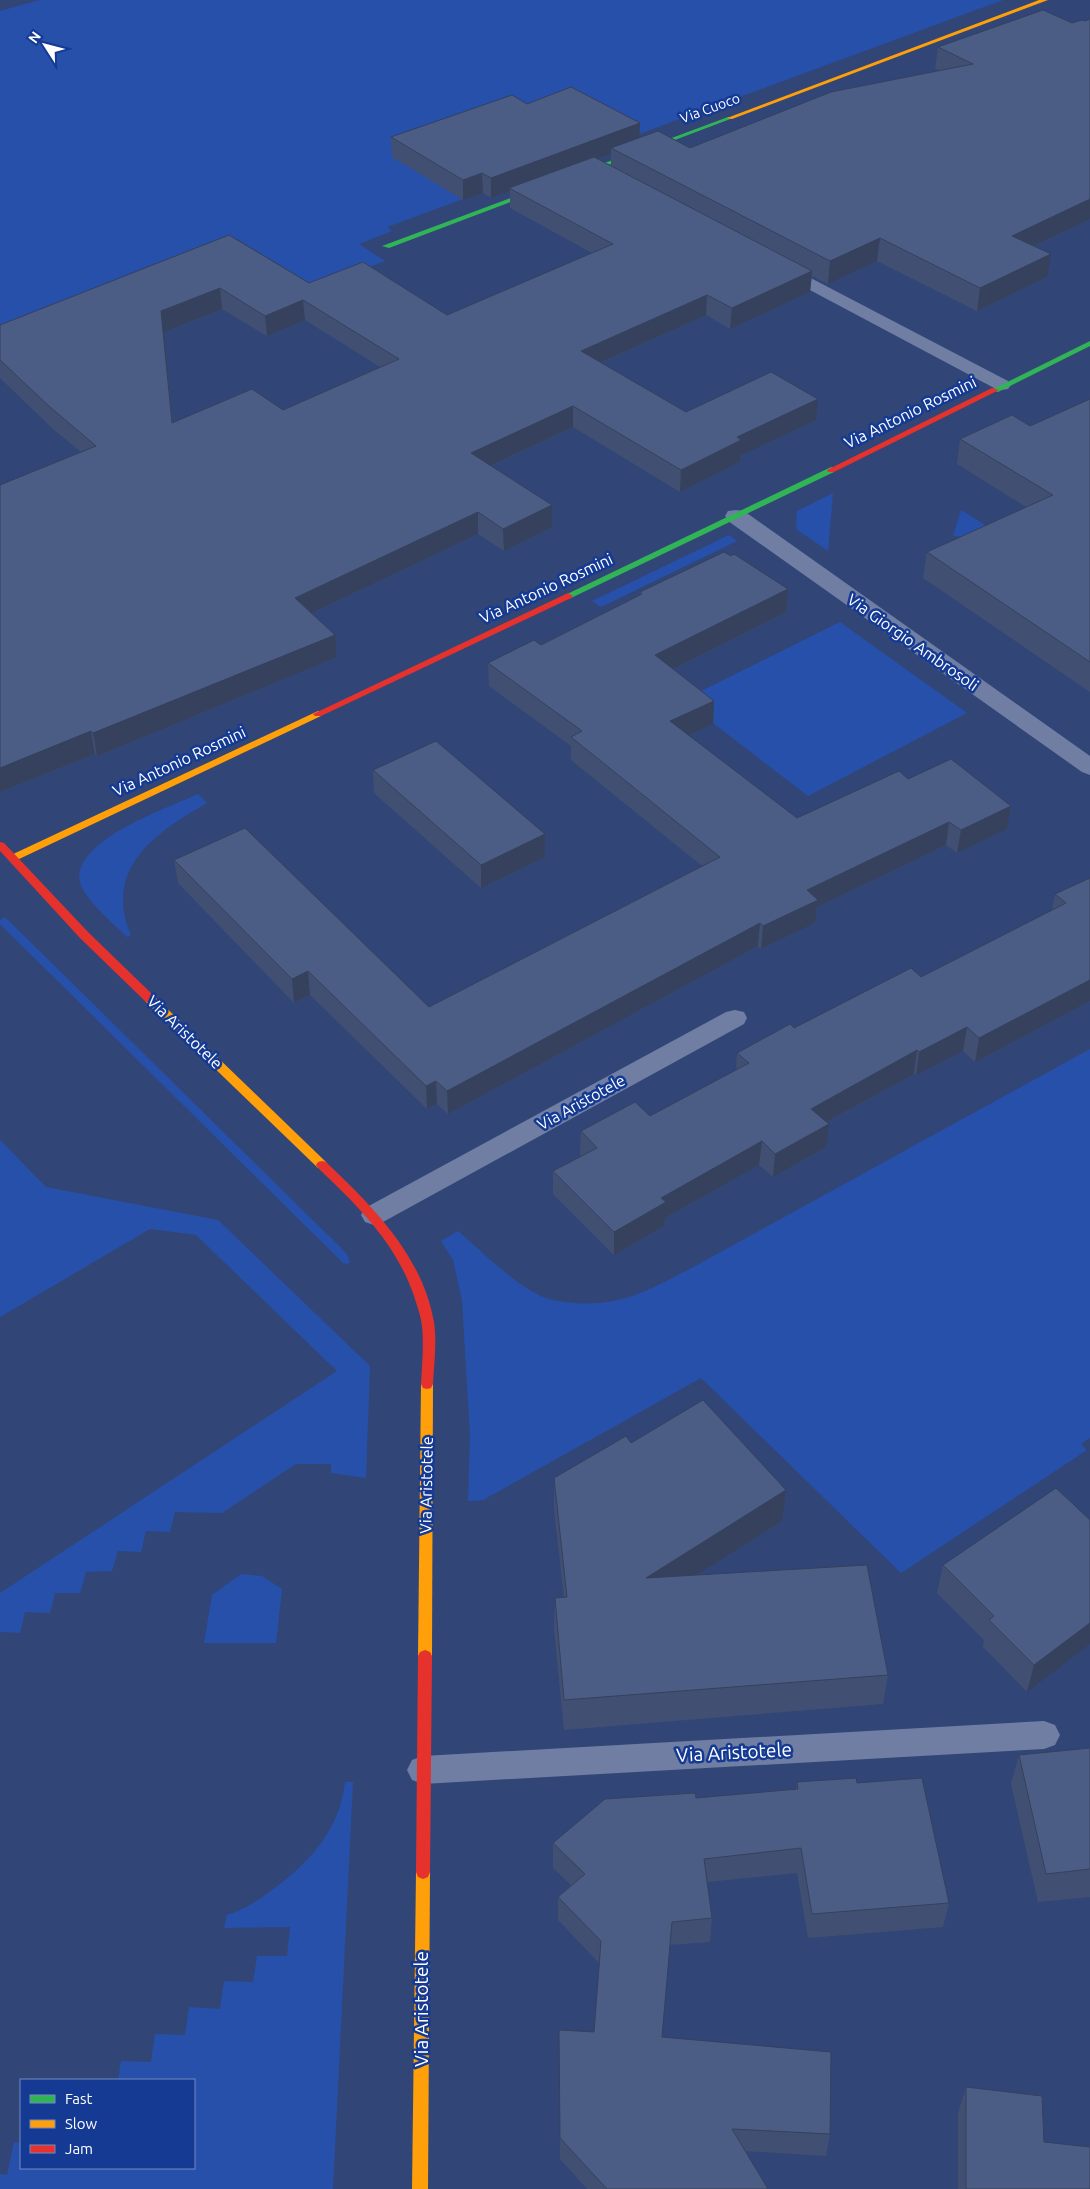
<svg xmlns="http://www.w3.org/2000/svg" width="1090" height="2189" viewBox="0 0 1090 2189" font-family="Ubuntu,sans-serif">
  <rect width="100%" height="100%" fill="#314677"/>
  <g fill="#2750aa">
    <path d="M40 0H1003L387 227 392 231 359 244 385 261 316 287 237 239 0 331V11Z"/>
    <path d="M833 493 828 551 796 529 797 511Z"/>
    <path d="M961 510 1011 541 953 536Z"/>
    <path d="M729 535 737 541 601 607 592 601Z"/>
    <path d="M840 622 967 713 808 796 683 700Z"/>
    <path d="M198 794 207 803C155 833 103 868 131 935L127 937C115 925 83 898 80 882 72 840 168 808 198 794Z"/>
    <path d="M5 917 334 1241 347 1254 350 1262 348 1264 343 1263 0 924V920Z"/>
    <path d="M1090 1049V1438L1081 1444 1087 1450 901 1573 701 1378 483 1500 468 1501 470 1436 462 1300 453 1260 441 1241 458 1231C480 1250 509 1279 535 1293 547 1300 562 1302 575 1303 624 1307 655 1287 697 1265Z"/>
    <path d="M0 1140 46 1187 218 1220 370 1366 366 1478 331 1473V1464H296L222 1513 175 1512 170 1532 146 1531 141 1552 118 1551 112 1571 86 1572 80 1593H55L50 1613 25 1612 20 1633 0 1632V1593L337 1371 196 1235 150 1229 0 1317Z"/>
    <path d="M241 1574 262 1576 282 1589 276 1643H204L212 1595Z"/>
    <path d="M345 1782H353L333 2189H0V2174L7 2175 14 2142 21 2143V2168H194V2080H118L121 2061 151 2062 155 2034 185 2035 189 2007 220 2009 224 1981 253 1982 257 1956H287L290 1927 224 1928 227 1915C249 1908 258 1900 276 1887 312 1860 340 1828 345 1782Z"/>
  </g>
  <g fill="none" stroke-linecap="round" stroke-linejoin="round">
    <g fill="#6f7ea2" fill-rule="evenodd">
      <path d="M782 263 1008 381 1011 385 1008 389 1002 390 996 389 776 272 774 268 776 264Z"/>
      <path d="M735 1010 744 1012 747 1018 744 1024 383 1222 374 1225 365 1222 361 1215 365 1208 726 1012Z"/>
      <path d="M1044 1721 1055 1725 1060 1735 1055 1745 1044 1749 423 1784 412 1780 407 1770 412 1760 423 1756Z"/>
    </g>
    <path fill="#6f7ea2" fill-rule="evenodd" d="M736 510 744 511 1090 756V775L1082 772 728 521 725 516 728 511Z"/>
    <g fill="#30b455" fill-rule="evenodd">
      <path d="M728 117 733 118 389 248 382 246Z"/>
      <path d="M1090 341V346L998 392 991 390Z"/>
      <path d="M831 467 834 468V472L571 598 568 599 563 596Z"/>
    </g>
    <g fill="#ff9f0a" fill-rule="evenodd">
      <path d="M1039 0H1048L732 119 727 118Z"/>
      <path d="M318 711 321 712V716L17 860H9L8 858 9 856Z"/>
      <path d="M150 995 154 996 326 1162 328 1165 326 1168H318L146 1002 145 999Z"/>
      <path d="M427 1379 431 1380 433 1384 432 1656 430 1660 425 1662 420 1660 418 1656 421 1384 423 1380Z"/>
      <path d="M423 1865 428 1867 430 1872 428 2189H412L416 1872 418 1867Z"/>
    </g>
    <g fill="#e5322d" fill-rule="evenodd">
      <path d="M992 388 999 390 834 472H828L827 470Z"/>
      <path d="M568 593 573 596 571 598 321 716H315L313 714Z"/>
      <path d="M0 842 4 843 88 932 154 996 155 999 154 1002H146L80 938 0 851Z"/>
      <path d="M322 1161 326 1162C373 1207 422 1255 434 1322 437 1343 434 1364 433 1384L431 1388 427 1389 423 1388 421 1384C422 1365 424 1345 422 1326 421 1316 417 1306 414 1296 396 1243 358 1206 318 1168L316 1165 318 1162Z"/>
      <path d="M425 1650 430 1652 432 1656 430 1872 428 1877 423 1879 418 1877 416 1872 418 1656 420 1652Z"/>
    </g>
  </g>
  <g fill="#415072" fill-rule="evenodd">
    <path d="M1090 19V219L1035 246 1047 277 977 311 877 261 828 284 812 276 810 292 730 329 706 315 601 363 686 412 816 420 740 456V462L680 492 573 427 491 466 552 527 504 551 478 534 312 613 335 635 337 657 97 756 95 754 0 792V485L81 452 53 429 0 378V325L229 235 309 283 447 315 592 253 510 208V191L491 198 483 193 463 200 392 157 391 137 527 104 640 123 639 138 690 148 939 70 935 69 938 47 1085 21ZM611 154V166L598 159ZM222 309 267 336 305 320 380 367 283 410 173 423 164 332Z"/>
    <path d="M1090 399V692L923 578 927 552 1026 507 957 464 960 439 1030 426Z"/>
    <path d="M788 589 786 612 673 669 714 701 713 724 688 735 797 818 908 779 1011 806 1007 829 957 853 946 845 817 907 815 923 761 949 758 946 448 1114 437 1104 427 1109 310 995 294 1003 178 883 174 860 429 1007 702 866 571 760V746L489 686 488 663 541 645 640 595V592Z"/>
    <path d="M373 770 545 857 481 888 374 793Z"/>
    <path d="M1090 878V1001L975 1062 963 1051 916 1075 914 1074 827 1122 826 1147 773 1177 759 1165 665 1218 664 1226 614 1255 553 1194V1171L582 1156 580 1155 581 1131 650 1116 736 1070 737 1053 794 1028 921 977 1052 910 1055 894Z"/>
    <path d="M631 1443 782 1521 697 1575 888 1675 883 1704 564 1730 554 1629 555 1598H564L554 1509V1478Z"/>
    <path d="M1090 1520 1027 1692 983 1647 984 1640 937 1593 943 1565Z"/>
    <path d="M1090 1748V1897L1038 1902 1011 1784 1019 1755Z"/>
    <path d="M797 1782 857 1783 949 1903 943 1927 808 1938 797 1873 707 1882 712 1918 710 1942 670 1945 662 2037 830 2134 826 2156 745 2151 768 2189H587L560 2159 559 2030 594 2032 600 1964 558 1920V1897L571 1885 553 1868V1843L696 1798 796 1789Z"/>
    <path d="M966 2087 1044 2142 1090 2189H958V2113Z"/>
  </g>
  <g fill="#35415d">
    <path d="M640 123 639 143 611 148V154L513 190 509 188 510 191 491 198V178Z"/>
    <path d="M482 173 483 193 463 200V180Z"/>
    <path d="M1090 199V219L1009 258 1012 236Z"/>
    <path d="M880 238 877 261 828 284 830 261Z"/>
    <path d="M1051 254 1047 277 977 311 980 288Z"/>
    <path d="M812 271 810 292 730 329 732 308Z"/>
    <path d="M220 288 222 309 164 332 175 444 161 311Z"/>
    <path d="M707 295 706 315 580 372 581 351Z"/>
    <path d="M303 300 305 320 267 336 265 316Z"/>
    <path d="M818 399 816 420 740 456V462L680 492 681 470 737 437Z"/>
    <path d="M573 406V427L471 475V453Z"/>
    <path d="M552 505V527L504 551 503 529Z"/>
    <path d="M478 512V534L297 620 295 598Z"/>
    <path d="M788 589 786 612 655 678V655Z"/>
    <path d="M335 635 337 657 97 756 93 733Z"/>
    <path d="M714 701 713 724 669 744 670 721Z"/>
    <path d="M91 731 95 754 0 792V768Z"/>
    <path d="M1011 806 1007 829 957 853 961 830Z"/>
    <path d="M949 822 946 845 817 907 815 923 761 949 763 926 807 890Z"/>
    <path d="M545 834V857L481 888V865Z"/>
    <path d="M760 923 758 946 448 1114 447 1091Z"/>
    <path d="M308 971 310 995 294 1003 292 979Z"/>
    <path d="M1090 980V1001L975 1062 979 1038Z"/>
    <path d="M967 1027 963 1051 916 1075 919 1052Z"/>
    <path d="M917 1050 914 1074 808 1132 811 1109Z"/>
    <path d="M436 1081 437 1104 427 1109 426 1086Z"/>
    <path d="M829 1124 826 1147 773 1177 775 1154Z"/>
    <path d="M762 1141 759 1165 665 1218 664 1226 614 1255V1232L661 1198Z"/>
    <path d="M786 1490 782 1521 645 1608 646 1578Z"/>
    <path d="M1090 1623V1644L1027 1692 1034 1665Z"/>
  </g>
  <g fill="#4c5d85" stroke="#35415d" fill-rule="evenodd">
    <path d="M1043 10 1072 23 1082 20 1085 21 1090 19V199L1012 236 1051 254 980 288 880 238 830 261 611 148 658 131 690 148 831 92 973 64 938 47Z"/>
    <path d="M571 87 640 123 491 178 482 173 463 180 391 137 512 95 527 104Z"/>
    <path d="M594 157 812 271 732 308 707 295 581 351 686 412 771 372 818 399 737 437 741 440 681 470 573 406 471 453 552 505 503 529 478 512 295 598 335 635 93 733 91 731 0 768V485L96 446 50 407 0 360V325L229 235 309 283 363 262 447 315 613 244 509 188ZM220 288 265 316 303 300 399 359 283 410 252 389 172 423 161 311Z"/>
    <path d="M1090 399V662L927 552 1053 495 960 439 1012 415 1030 426Z"/>
    <path d="M724 552 731 556 734 554 788 589 655 655 714 701 670 721 797 818 899 771 908 779 951 759 1011 806 961 830 949 822 807 890 818 900 763 926 760 923 447 1091 436 1081 426 1086 308 971 292 979 174 860 245 828 429 1007 720 857 571 737 582 731 488 663 534 640 541 645 642 594 640 592Z"/>
    <path d="M436 741 545 834 481 865 373 770Z"/>
    <path d="M1090 878V980L979 1038 967 1027 919 1052 917 1050 811 1109 829 1124 775 1154 762 1141 661 1198 666 1202 614 1232 553 1171 597 1148 581 1131 635 1102 650 1116 749 1063 737 1053 790 1024 794 1028 911 968 921 977 1066 903 1055 894Z"/>
    <path d="M703 1400 786 1490 646 1578 867 1565 888 1675 564 1700 555 1598 567 1597 554 1478 626 1436 631 1443Z"/>
    <path d="M1056 1488 1090 1520V1623L1034 1665 989 1620 994 1616 943 1565Z"/>
    <path d="M1090 1748V1869L1046 1874 1019 1755Z"/>
    <path d="M856 1778 857 1783 922 1778 949 1903 812 1914 801 1848 704 1859 712 1918 672 1922 662 2037 831 2052 830 2134 732 2129 768 2189H607L560 2138 559 2030 594 2032 601 1941 558 1897 585 1874 553 1843 605 1799 695 1793 696 1798 798 1789 797 1782Z"/>
    <path d="M966 2087 1042 2096 1044 2142 1090 2147V2189H966Z"/>
  </g>
  <g text-anchor="middle" stroke-width="5" stroke-linejoin="round" paint-order="stroke">
    <g font-size="14" fill="#fff" stroke="#143a94">
      <text transform="translate(710 108) rotate(-20)" y="5">Via Cuoco</text>
    </g>
    <g font-size="16" fill="#fff" stroke="#143a94">
      <text transform="translate(910 412) rotate(-26)" y="6">Via Antonio Rosmini</text>
      <text transform="translate(546 588) rotate(-25)" y="6">Via Antonio Rosmini</text>
      <text transform="translate(913 642) rotate(35)" y="6">Via Giorgio Ambrosoli</text>
      <text transform="translate(179 761) rotate(-25)" y="6">Via Antonio Rosmini</text>
      <text transform="translate(185 1032) rotate(44)" y="6">Via Aristotele</text>
      <text transform="translate(581 1102) rotate(-29)" y="6">Via Aristotele</text>
      <text transform="translate(426 1485) rotate(-89)" y="6">Via Aristotele</text>
    </g>
    <g font-size="19" fill="#fff" stroke="#143a94">
      <text transform="translate(734 1752) rotate(-3)" y="7">Via Aristotele</text>
      <text transform="translate(421 2009) rotate(-90)" y="7">Via Aristotele</text>
    </g>
  </g>
  <rect x="20" y="2079" width="175" height="90" fill="#143a94" stroke="#7289bf"/>
  <rect x="30" y="2095" width="25" height="8" fill="#30b455" stroke="#7289bf"/>
  <text x="65" y="2104" font-size="15" fill="#ffffff">Fast</text>
  <rect x="30" y="2120" width="25" height="8" fill="#ff9f0a" stroke="#7289bf"/>
  <text x="65" y="2129" font-size="15" fill="#ffffff">Slow</text>
  <rect x="30" y="2145" width="25" height="8" fill="#e5322d" stroke="#7289bf"/>
  <text x="65" y="2154" font-size="15" fill="#ffffff">Jam</text>
  <g transform="translate(45 45) rotate(306)" stroke="#143a94" stroke-width="4" paint-order="stroke">
  <path d="M0-4L9 19L0 12L-9 19Z" fill="#ffffff"/>
  <text y="-8" font-size="14" font-weight="bold" text-anchor="middle" fill="#ffffff">N</text>
  </g>
</svg>
